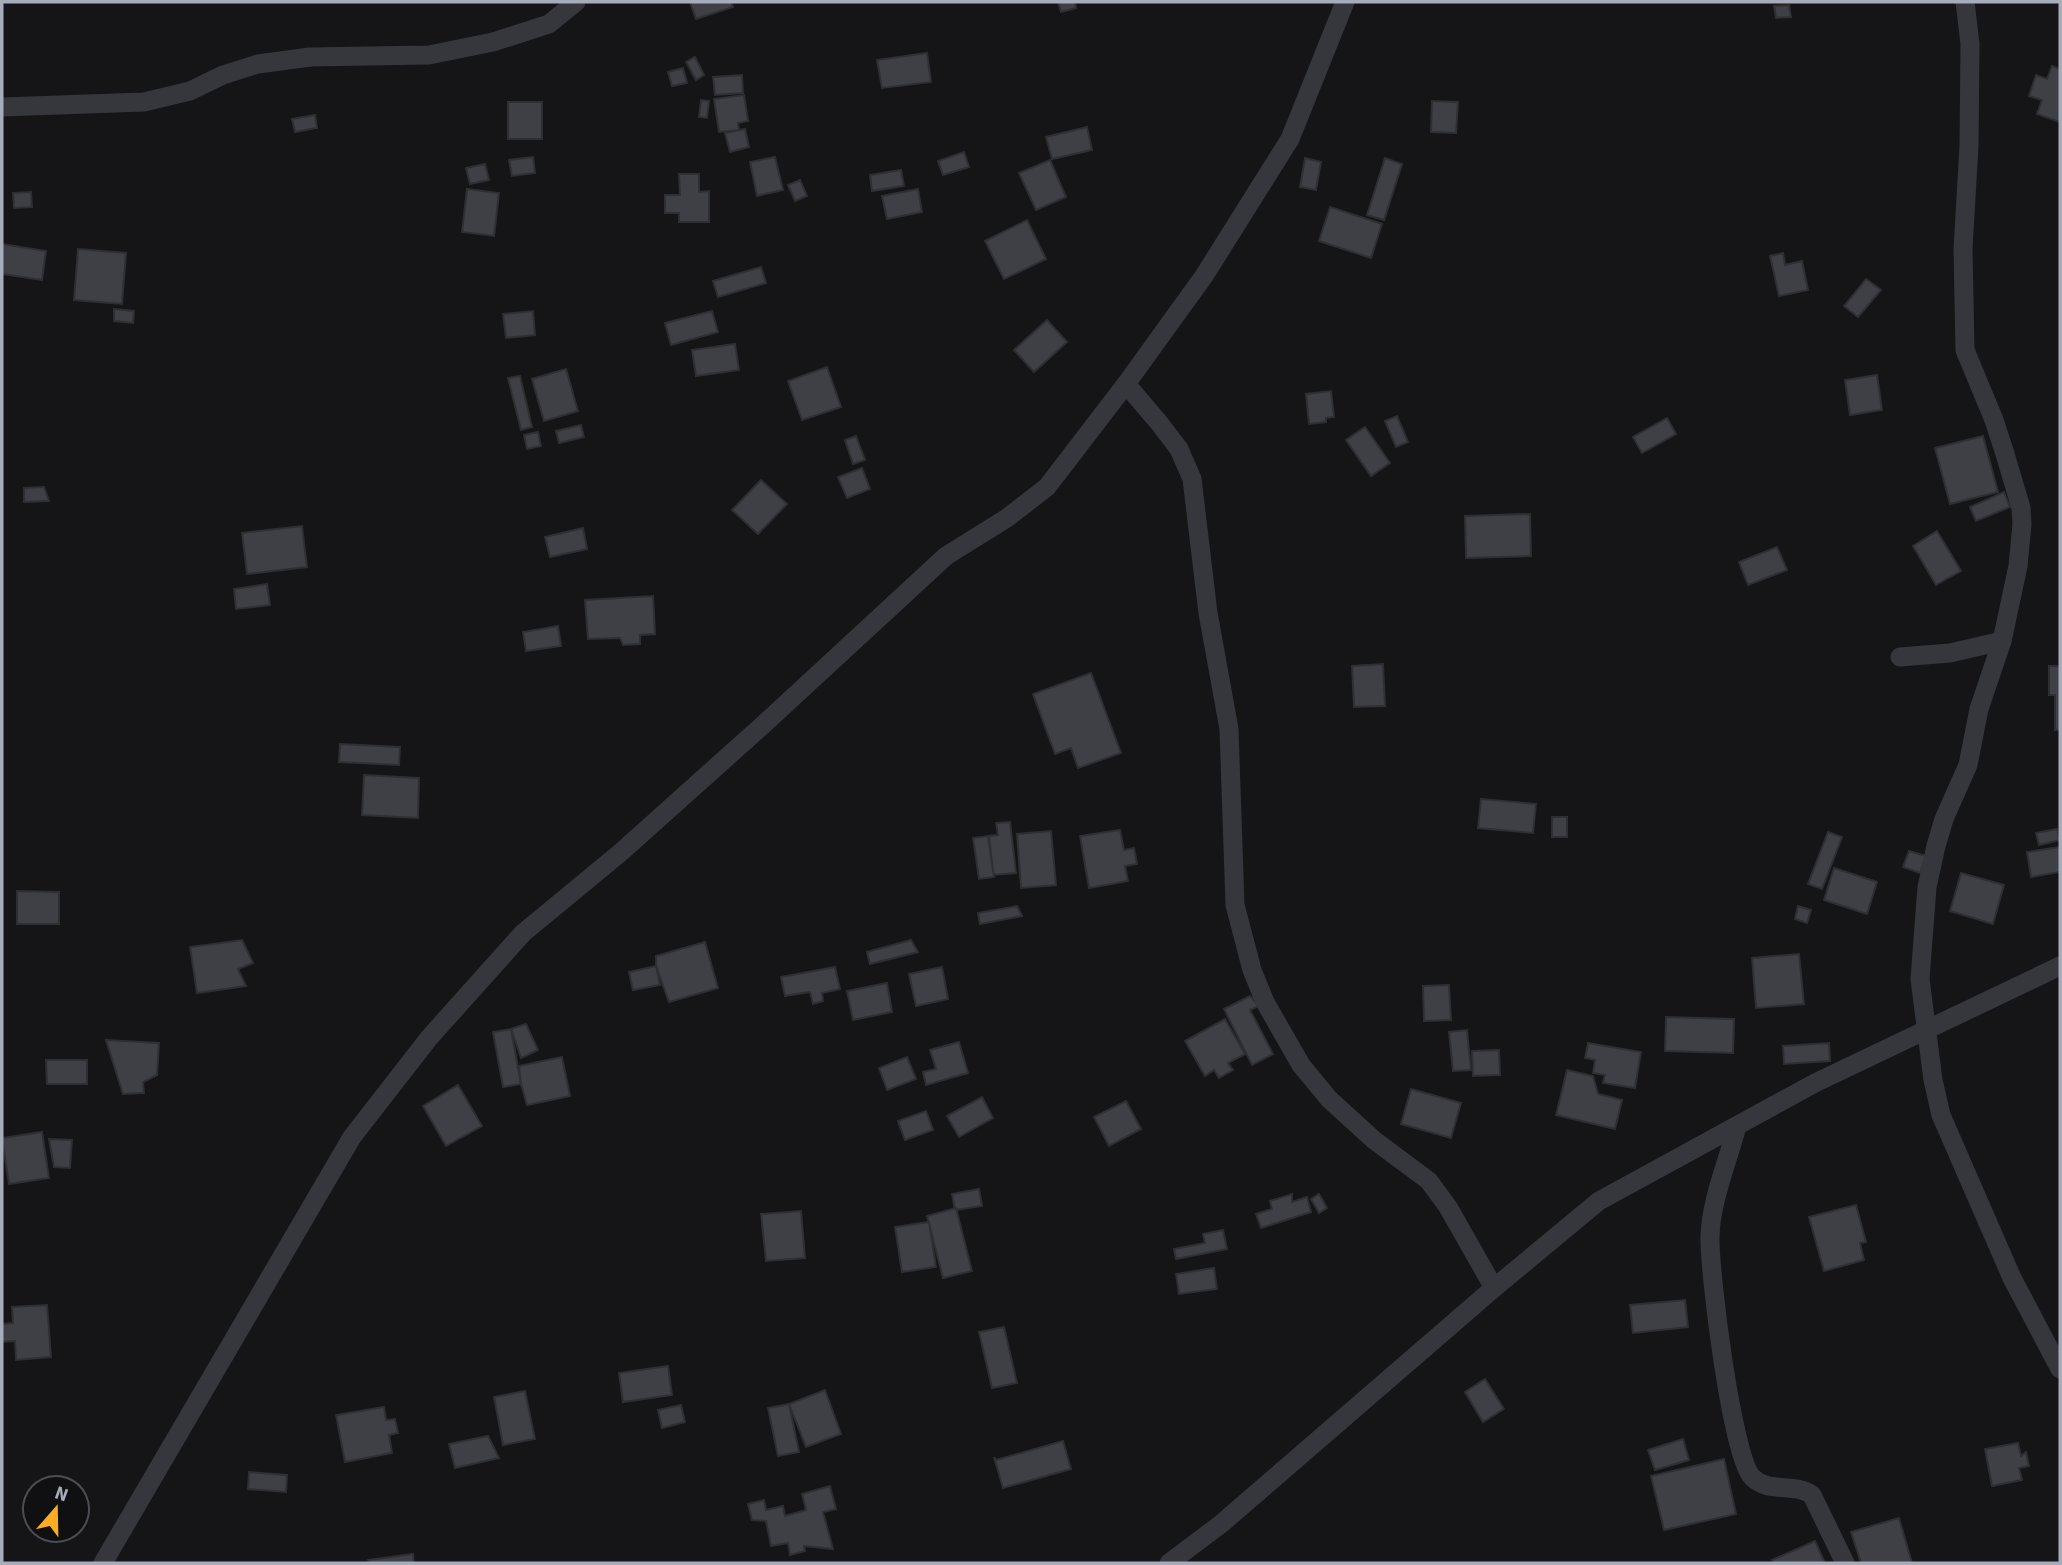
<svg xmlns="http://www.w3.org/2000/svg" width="2062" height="1565" viewBox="0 0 2062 1565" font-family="'Source Sans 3',sans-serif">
  <rect width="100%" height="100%" fill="#151517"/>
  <g fill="#3f4045" stroke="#2f2f33" stroke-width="2">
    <path d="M690 2H731L733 7 696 19Z"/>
    <path d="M1058 2H1075L1076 8 1061 12Z"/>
    <path d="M1789 5 1791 17 1776 18 1774 6Z"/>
    <path d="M927 53 931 82 882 88 877 60Z"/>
    <path d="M695 57 704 75 696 80 686 62Z"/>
    <path d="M2052 66 2060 69V122L2037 114 2042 100 2029 96 2036 75 2047 79Z"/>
    <path d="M683 68 687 83 672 86 668 72Z"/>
    <path d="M742 75 743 93 715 95 713 77Z"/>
    <path d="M744 95 748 121 738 123 739 130 719 132 714 99Z"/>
    <path d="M701 100 709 101 707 118 699 117Z"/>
    <path d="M1432 101 1458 102 1456 133 1431 132Z"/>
    <rect x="508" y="102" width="34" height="37"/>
    <path d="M315 115 317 128 295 132 292 119Z"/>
    <path d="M1087 127 1092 150 1052 159 1046 137Z"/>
    <path d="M745 129 749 147 730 152 725 133Z"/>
    <path d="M964 152 969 167 943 175 938 161Z"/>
    <path d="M533 157 535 173 512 176 509 160Z"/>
    <path d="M775 157 783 190 757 196 750 162Z"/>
    <path d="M1305 158 1321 162 1316 190 1300 187Z"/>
    <path d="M1385 158 1402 164 1384 220 1367 215Z"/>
    <path d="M1050 160 1066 197 1036 210 1019 173Z"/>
    <path d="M485 164 489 180 470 184 466 168Z"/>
    <path d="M901 170 904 186 872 191 870 175Z"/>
    <path d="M679 174H699V192L709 191V222H679V213H665V195H680Z"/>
    <path d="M800 180 807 196 795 201 788 185Z"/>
    <path d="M467 189 499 193 494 236 462 232Z"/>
    <path d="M918 189 922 212 887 219 882 196Z"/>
    <path d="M31 192 32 207 14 208 13 193Z"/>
    <path d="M1330 207 1382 224 1371 258 1319 241Z"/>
    <path d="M1027 220 1046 259 1004 279 985 241Z"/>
    <path d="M2 244 46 251 42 280 2 274Z"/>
    <path d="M78 249 126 253 122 304 74 300Z"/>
    <path d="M1783 253 1785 265 1802 261 1808 290 1779 296 1770 256Z"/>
    <path d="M761 267 766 283 718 297 713 281Z"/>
    <path d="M1866 279 1881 290 1858 317 1844 306Z"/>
    <path d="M114 309 134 311 133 323 114 321Z"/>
    <path d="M533 311 535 335 506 338 503 314Z"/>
    <path d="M712 311 718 332 671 345 665 323Z"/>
    <path d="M1047 320 1067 342 1034 372 1014 350Z"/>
    <path d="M735 344 739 370 696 376 692 350Z"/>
    <path d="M827 367 841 407 802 420 788 381Z"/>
    <path d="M566 369 578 411 544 421 532 379Z"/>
    <path d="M1877 375 1882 410 1850 415 1845 380Z"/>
    <path d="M520 376 532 427 521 430 508 378Z"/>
    <path d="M1331 391 1334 417 1326 418V422L1309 424 1306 394Z"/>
    <path d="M1397 416 1408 442 1396 447 1385 421Z"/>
    <path d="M1667 418 1676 434 1642 453 1633 437Z"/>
    <path d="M581 425 584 437 559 443 556 431Z"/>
    <path d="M1365 427 1390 463 1371 476 1346 440Z"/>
    <path d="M538 432 541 446 527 449 524 435Z"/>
    <path d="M856 436 865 460 853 464 845 440Z"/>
    <path d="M1983 436 1998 492 1950 504 1935 448Z"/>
    <path d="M862 468 870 489 847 498 838 477Z"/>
    <path d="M761 480 787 504 758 534 732 510Z"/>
    <path d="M44 487 49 501 24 502V488Z"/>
    <path d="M2004 492 2010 507 1976 521 1970 507Z"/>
    <path d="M1530 514 1531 556 1466 558 1465 516Z"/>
    <path d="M302 526 307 567 247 574 242 533Z"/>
    <path d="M583 528 587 549 550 557 545 537Z"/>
    <path d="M1937 531 1961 571 1936 585 1913 546Z"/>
    <path d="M1777 547 1787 570 1748 585 1739 562Z"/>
    <path d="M267 584 270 605 236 609 234 589Z"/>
    <path d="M653 596 655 634 640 635V644L623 645 620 638 588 639 585 600Z"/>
    <path d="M558 626 561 646 526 651 523 632Z"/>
    <path d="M1383 664 1385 706 1354 707 1352 666Z"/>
    <path d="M2049 666H2060V730H2055V695H2049Z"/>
    <path d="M1091 673 1121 753 1078 768 1071 748 1055 754 1033 694Z"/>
    <path d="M340 744 400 747 399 765 339 762Z"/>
    <path d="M364 775 419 778 418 818 362 815Z"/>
    <path d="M1481 799 1536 804 1533 833 1478 828Z"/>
    <rect x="1552" y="817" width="15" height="20"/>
    <path d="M1010 822 1016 873 993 875 989 836 998 835 996 823Z"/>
    <path d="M2057 829 2060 840 2039 845 2036 833Z"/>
    <path d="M1120 830 1124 850 1134 848 1137 864 1125 866 1128 881 1089 888 1080 836Z"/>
    <path d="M1051 831 1056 885 1021 888 1017 834Z"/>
    <path d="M1828 832 1842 837 1822 889 1808 884Z"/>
    <path d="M988 836 994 877 979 879 973 838Z"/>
    <path d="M2060 847V872L2031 877 2027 852Z"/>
    <path d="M1909 851 1926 856 1920 873 1903 867Z"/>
    <path d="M1834 868 1877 882 1867 914 1824 900Z"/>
    <path d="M1961 873 2004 885 1993 924 1950 911Z"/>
    <path d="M17 891 59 892V924H17Z"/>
    <path d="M1017 906 1022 916 980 924 978 913Z"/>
    <path d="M1798 906 1811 910 1807 923 1795 919Z"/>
    <path d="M242 940 253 963 238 969 246 986 197 993 190 947Z"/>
    <path d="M911 940 918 952 870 964 867 952Z"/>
    <path d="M705 942 718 988 669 1002 656 966V956Z"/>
    <path d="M1799 954 1804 1004 1756 1008 1752 958Z"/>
    <path d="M656 966 660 985 633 990 629 972Z"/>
    <path d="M835 967 840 989 822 993 823 1001 813 1004 810 992 785 996 781 977Z"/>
    <path d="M942 967 948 999 916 1006 909 974Z"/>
    <path d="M887 983 892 1012 853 1020 847 991Z"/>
    <path d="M1449 985 1451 1020 1424 1021 1423 986Z"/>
    <path d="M1250 996 1259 1006 1250 1010 1273 1054 1252 1065 1224 1009Z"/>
    <path d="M1666 1017 1734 1019 1733 1053 1665 1051Z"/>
    <path d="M1225 1019 1245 1054 1228 1063 1233 1070 1219 1078 1214 1070 1205 1076 1185 1041Z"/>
    <path d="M526 1024 538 1050 521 1058 511 1029Z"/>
    <path d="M511 1029 521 1084 503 1087 493 1032Z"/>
    <path d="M1467 1030 1471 1070 1453 1071 1449 1032Z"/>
    <path d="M106 1040 159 1043 157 1075 143 1082 144 1093 123 1094Z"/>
    <path d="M959 1042 968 1073 926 1085 923 1072 936 1069 930 1050Z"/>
    <path d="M1588 1043 1641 1052 1635 1088 1603 1083 1605 1075 1593 1073 1595 1060 1585 1058Z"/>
    <path d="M1829 1043 1830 1061 1784 1064 1783 1046Z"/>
    <path d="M1499 1050 1500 1075 1473 1076 1472 1051Z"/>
    <path d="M562 1057 570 1096 527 1105 521 1084 519 1066Z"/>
    <path d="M907 1057 916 1079 887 1090 879 1068Z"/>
    <path d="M46 1060H87V1084H47Z"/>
    <path d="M1567 1070 1593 1076 1598 1094 1622 1100 1615 1129 1556 1115Z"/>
    <path d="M458 1085 482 1126 446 1146 423 1106Z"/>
    <path d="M1411 1089 1461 1103 1451 1138 1401 1124Z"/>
    <path d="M982 1097 993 1118 959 1137 947 1116Z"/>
    <path d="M1126 1101 1141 1129 1109 1146 1094 1117Z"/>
    <path d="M926 1111 933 1130 905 1140 898 1121Z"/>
    <path d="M42 1132 49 1178 9 1184 2 1138Z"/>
    <path d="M49 1139 72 1140 70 1168 54 1167Z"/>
    <path d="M979 1189 982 1206 955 1210 952 1194Z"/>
    <path d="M1292 1194V1202L1307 1197 1311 1212 1261 1228 1256 1214 1272 1209 1270 1201Z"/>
    <path d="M1319 1194 1327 1208 1319 1213 1311 1199Z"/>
    <path d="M1856 1205 1866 1242 1860 1243 1864 1260 1824 1271 1809 1217Z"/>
    <path d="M956 1208 972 1271 943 1278 927 1216Z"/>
    <path d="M801 1211 805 1258 766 1261 761 1214Z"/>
    <path d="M929 1222 936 1267 902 1272 895 1227Z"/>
    <path d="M1223 1230 1227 1249 1176 1259 1174 1249 1205 1243 1203 1234Z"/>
    <path d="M1214 1268 1217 1289 1179 1294 1176 1274Z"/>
    <path d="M1685 1300 1688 1327 1633 1333 1630 1305Z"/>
    <path d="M47 1305 51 1357 16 1360 15 1341 2 1342V1324L13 1323 12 1307Z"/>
    <path d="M1004 1327 1017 1383 992 1388 979 1332Z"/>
    <path d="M668 1366 672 1395 623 1402 619 1373Z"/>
    <path d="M1485 1379 1504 1409 1483 1422 1465 1392Z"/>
    <path d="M825 1390 841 1434 806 1447 789 1404Z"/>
    <path d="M525 1391 535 1439 503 1445 494 1397Z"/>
    <path d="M789 1404 799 1452 778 1456 768 1408Z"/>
    <path d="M681 1405 685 1422 662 1428 658 1410Z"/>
    <path d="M384 1407 386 1420 395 1419 398 1433 389 1435 392 1453 345 1462 336 1415Z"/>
    <path d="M488 1436 499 1458 455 1468 449 1444Z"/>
    <path d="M1683 1439 1689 1460 1655 1470 1648 1450Z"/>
    <path d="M1063 1441 1071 1469 1003 1488 994 1457 996 1460Z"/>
    <path d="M2018 1443 2021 1456 2026 1452 2029 1466 2019 1468 2022 1480 1992 1486 1985 1449Z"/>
    <path d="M1724 1459 1736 1514 1664 1530 1651 1476Z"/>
    <path d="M249 1472 287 1475 286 1492 248 1489Z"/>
    <path d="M830 1486 836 1509 823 1512 833 1549 804 1546 805 1551 790 1555 788 1543 771 1546 766 1521 752 1520 748 1504 764 1500 766 1510 783 1506 785 1516 806 1510 802 1494Z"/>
    <path d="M1899 1518 1912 1563H1861L1851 1532Z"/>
    <path d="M1815 1541 1825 1563H1774L1772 1560Z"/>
    <path d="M413 1554 414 1563H370L368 1560Z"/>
  </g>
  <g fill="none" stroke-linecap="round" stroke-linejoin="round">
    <g stroke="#36373d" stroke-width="19">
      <path d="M1965 2 1970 44 1969 146 1963 249 1965 350 1994 420 2005 454 2021 508 2022 524 2018 566 2002 641 1979 709 1968 765 1944 819 1936 846 1927 887 1920 979 1933 1080 1941 1115 2012 1278 2060 1369"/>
      <path d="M2 107 144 102 190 91 223 75 258 64 310 57 429 55 493 42 549 24 576 2"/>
      <path d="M1126 384 1160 424 1179 449 1192 479 1208 613 1229 729 1235 905 1252 970 1265 1002 1301 1065 1329 1099 1374 1140 1429 1181 1448 1207 1494 1288"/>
      <path d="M1900 657 1950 653 2002 641"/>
      <path d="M1737 1126C1728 1161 1711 1200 1710 1236 1709 1271 1732 1456 1752 1477 1768 1494 1794 1482 1812 1495L1845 1563"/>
      <path d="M103 1563 352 1137 429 1038 523 933 620 853 764 724 946 556 1007 518 1047 487 1126 384 1204 276 1290 139 1345 2"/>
      <path d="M1169 1563 1221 1524 1494 1288 1599 1201 1815 1083 2060 966"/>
    </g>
  </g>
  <rect width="2062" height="1565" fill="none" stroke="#a6acb9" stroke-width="7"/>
  <g transform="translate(56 1509) rotate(20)"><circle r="33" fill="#101012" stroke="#4c4e55" stroke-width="2"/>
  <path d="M0-5L12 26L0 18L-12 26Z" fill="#ffac25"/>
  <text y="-10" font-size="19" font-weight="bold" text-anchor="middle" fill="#a6acb9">N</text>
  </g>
</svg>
